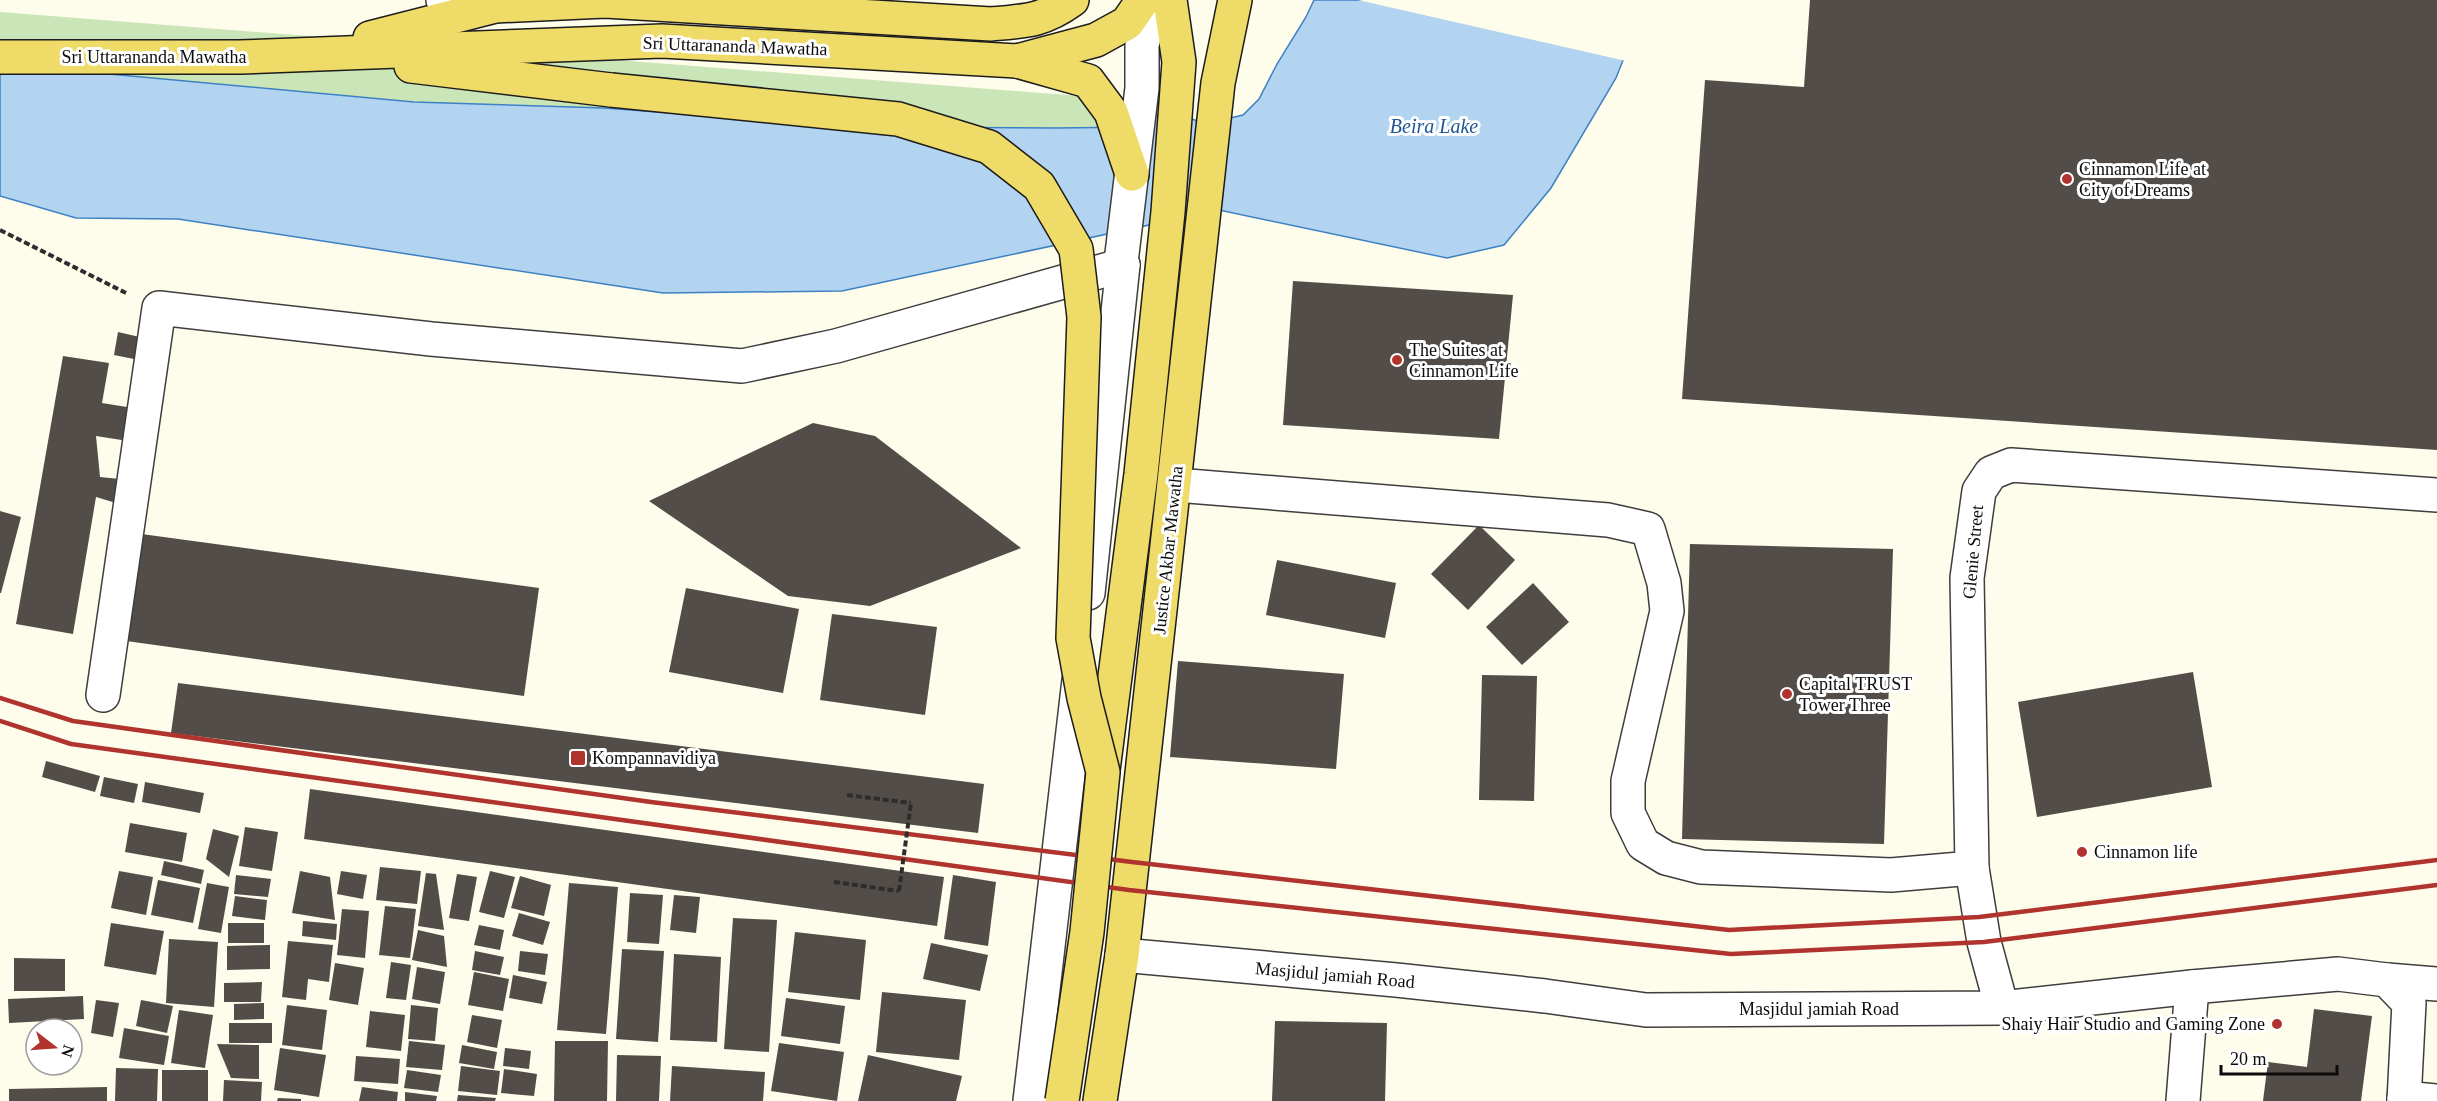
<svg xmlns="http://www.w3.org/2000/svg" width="2437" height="1101" viewBox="0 0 2437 1101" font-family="Georgia,serif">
  <rect width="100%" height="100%" fill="#fefcea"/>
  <path fill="#cae5b7" d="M0 12 1145 101 1142 127 1056 128 863 127 604 108 414 102 0 64Z"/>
  <path fill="#b2d4f1" stroke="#3e81c3" stroke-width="1.5" d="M1314 0H1647L1616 78 1551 188 1504 245 1447 258 1219 210 842 291 663 293 178 219 76 218 0 196V64L414 102 604 108 863 127 1056 128 1142 127 1145 101 1205 124 1243 115 1259 99 1277 64 1306 17Z"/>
  <path fill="#fefcea" d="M1358 0H1650L1626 61Z"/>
  <g fill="#524d48">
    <path d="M1810 0H2437V450L1682 399 1705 80 1804 87Z"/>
    <path d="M1293 281 1513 295 1499 439 1283 425Z"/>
    <path d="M118 332 144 338 139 360 114 355Z"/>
    <path d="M63 356 109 363 102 403 133 408 128 441 96 436 100 477 120 479 116 503 96 497 73 634 16 624Z"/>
    <path d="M813 423 875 436 1021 548 870 606 788 596 649 501Z"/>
    <path d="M0 511 21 517 1 593H0Z"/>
    <path d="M1479 525 1515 560 1468 610 1431 574Z"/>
    <path d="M134 533 539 588 524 696 119 640Z"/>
    <path d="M1690 544 1893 549 1884 844 1682 839Z"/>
    <path d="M1277 560 1396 583 1385 638 1266 615Z"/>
    <path d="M1533 583 1569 622 1522 665 1486 627Z"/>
    <path d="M686 588 799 609 783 693 669 672Z"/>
    <path d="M832 614 937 627 925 715 820 700Z"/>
    <path d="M1178 661 1344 674 1336 769 1170 757Z"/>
    <path d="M2193 672 2212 787 2037 817 2018 702Z"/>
    <path d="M1482 675 1537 676 1534 801 1479 800Z"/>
    <path d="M178 683 984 784 978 833 171 733Z"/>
    <path d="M46 761 100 776 95 792 42 777Z"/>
    <path d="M104 777 138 784 134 803 100 796Z"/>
    <path d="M145 782 204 793 200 813 142 802Z"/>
    <path d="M310 789 944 877 937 926 304 839Z"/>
    <path d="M130 823 187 833 182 862 125 852Z"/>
    <path d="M245 827 278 832 272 871 239 866Z"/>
    <path d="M213 829 239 836 229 877 206 859Z"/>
    <path d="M164 861 204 870 201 884 161 875Z"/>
    <path d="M380 867 421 871 417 904 376 900Z"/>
    <path d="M119 871 153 877 146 915 111 908Z"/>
    <path d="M300 871 330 877 335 920 292 913Z"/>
    <path d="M341 871 367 875 363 899 337 894Z"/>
    <path d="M490 871 515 877 504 918 479 912Z"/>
    <path d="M426 873 436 874 444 930 418 926Z"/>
    <path d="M457 874 477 877 469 921 449 918Z"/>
    <path d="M236 875 271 879 268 897 234 894Z"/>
    <path d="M953 875 996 882 988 946 944 939Z"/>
    <path d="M520 876 551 885 544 916 511 908Z"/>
    <path d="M158 880 200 888 193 923 151 915Z"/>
    <path d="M207 883 229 887 221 933 198 929Z"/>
    <path d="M569 883 618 887 606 1034 557 1030Z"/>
    <path d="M630 893 663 895 659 944 627 942Z"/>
    <path d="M674 895 700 897 696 933 670 930Z"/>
    <path d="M235 896 267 900 265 920 232 916Z"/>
    <path d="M385 906 416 909 410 958 379 955Z"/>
    <path d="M342 909 369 911 365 958 337 955Z"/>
    <path d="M519 913 550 922 543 945 512 936Z"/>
    <path d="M733 918 777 920 769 1052 724 1049Z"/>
    <path d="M303 921 337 924 336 940 302 936Z"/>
    <path d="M111 923 164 931 156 975 104 966Z"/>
    <rect x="228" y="923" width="36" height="20"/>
    <path d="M479 925 504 930 500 950 474 945Z"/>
    <path d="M418 930 444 936 447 967 412 960Z"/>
    <path d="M795 932 866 940 860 1000 788 992Z"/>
    <path d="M169 939 218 942 214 1007 166 1003Z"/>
    <path d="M288 941 333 945 329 982 308 979 306 1000 282 997Z"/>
    <path d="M931 943 988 955 980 991 923 979Z"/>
    <path d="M270 945V969L227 970V946Z"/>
    <path d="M622 949 664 951 658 1042 616 1039Z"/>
    <path d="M475 951 504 957 500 975 472 970Z"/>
    <path d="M520 951 548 954 545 975 518 971Z"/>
    <path d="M674 954 721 957 717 1042 670 1040Z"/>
    <path d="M14 958 65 959V991H14Z"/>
    <path d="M391 962 411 965 406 1000 386 998Z"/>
    <path d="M335 963 364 968 358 1005 329 1000Z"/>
    <path d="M417 967 445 972 440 1004 412 999Z"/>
    <path d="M474 972 509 979 503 1011 468 1005Z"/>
    <path d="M513 975 547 982 542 1004 509 998Z"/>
    <path d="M262 982 261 1002H224V983Z"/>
    <path d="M882 992 966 1000 959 1060 876 1052Z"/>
    <path d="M83 996 84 1019 9 1023 8 999Z"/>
    <path d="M786 998 845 1006 840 1044 781 1036Z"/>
    <path d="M96 1000 119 1003 113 1037 91 1033Z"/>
    <path d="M141 1000 173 1006 167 1033 136 1026Z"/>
    <path d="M264 1003V1019L234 1020V1004Z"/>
    <path d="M287 1005 327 1010 322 1050 282 1045Z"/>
    <path d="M411 1005 438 1008 435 1041 408 1039Z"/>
    <path d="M2314 1009 2372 1016 2361 1101H2263L2268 1062 2307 1067Z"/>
    <path d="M179 1010 213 1015 205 1068 171 1063Z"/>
    <path d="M370 1011 405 1015 401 1051 366 1047Z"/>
    <path d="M472 1015 502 1020 497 1048 467 1042Z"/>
    <path d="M1275 1021 1387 1023 1385 1101H1272Z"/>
    <rect x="229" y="1023" width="43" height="20"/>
    <path d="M124 1028 169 1036 164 1065 119 1058Z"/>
    <path d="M409 1041 445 1045 442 1070 406 1067Z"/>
    <path d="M555 1041H608L607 1101H554Z"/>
    <path d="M779 1043 844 1052 837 1101 771 1091Z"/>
    <path d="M217 1044 259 1045V1079L231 1078Z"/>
    <path d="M462 1045 497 1052 494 1069 459 1063Z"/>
    <path d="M280 1048 326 1055 319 1097 274 1090Z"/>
    <path d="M505 1048 531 1051 529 1069 503 1066Z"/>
    <path d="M617 1055 661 1056 659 1101H616Z"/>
    <path d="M868 1055 962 1076 956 1101H858Z"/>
    <path d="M356 1056 400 1059 398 1084 354 1081Z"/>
    <path d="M461 1066 500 1071 497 1095 458 1091Z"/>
    <path d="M672 1066 765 1072 763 1101H670Z"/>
    <path d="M116 1068 158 1069 157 1101H115Z"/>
    <path d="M504 1069 537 1074 534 1096 501 1093Z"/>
    <rect x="162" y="1070" width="46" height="31"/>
    <path d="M407 1070 441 1075 438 1092 404 1088Z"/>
    <path d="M224 1080 262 1082 261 1101H223Z"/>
    <path d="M107 1087V1101H9V1089Z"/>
    <path d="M362 1087 398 1092 397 1101H359Z"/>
    <path d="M405 1092 437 1096 436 1101H405Z"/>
    <path d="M458 1095 496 1098 495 1101H457Z"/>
    <path d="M278 1098 301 1099V1101H277Z"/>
  </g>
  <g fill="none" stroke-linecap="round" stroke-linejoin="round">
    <g stroke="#3e3e3e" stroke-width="36">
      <g id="minor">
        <path d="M443 0 495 6"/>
        <path d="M1176 485 1608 520 1648 529 1664 583 1667 611 1628 781V813L1643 844 1666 858 1701 867 1891 875 1972 868"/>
        <path d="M1088 593 1123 265 1121 262 1142 88V45L1148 23 1162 0"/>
        <path d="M103 695 159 308 431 339 742 366 836 346 1123 265"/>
        <path d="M1122 955 1396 980 1545 996 1646 1010 2002 1008 2192 987 2338 974 2387 980 2409 1003 2404 1101"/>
        <path d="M2387 980 2437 984"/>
        <path d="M2002 1008 1984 942 1972 868 1967 578 1979 491 1991 473 2011 465 2437 495"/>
        <path d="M2404 1098 2437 1101"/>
        <path d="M1030 1101 1079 680"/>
        <path d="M2183 1101 2192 987"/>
      </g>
    </g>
    <g stroke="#1c1c1c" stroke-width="36">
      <g id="major">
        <path d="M370 38 495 6 605 1 991 24C1026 21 1043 21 1072 0"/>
        <path d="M0 57H240L662 41 1017 61 1096 40 1127 23 1143 0"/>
        <path d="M1017 61 1088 81 1111 112 1132 174"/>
        <path d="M411 66 611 90"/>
        <path d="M1103 770 1141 474 1168 212 1179 62 1170 0"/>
        <path d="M1100 1101 1122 955 1218 83 1235 0"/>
      </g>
    </g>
    <g stroke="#2d2d2d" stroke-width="4" stroke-dasharray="6 3" stroke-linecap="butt">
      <path d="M0 230 126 293"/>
      <path d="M847 795 911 803"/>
      <path d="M834 882 899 891"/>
    </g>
    <use href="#minor" stroke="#fff" stroke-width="33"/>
    <use href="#major" stroke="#efdb68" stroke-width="33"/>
    <g stroke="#b0332d" stroke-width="4.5">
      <path d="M0 698 73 721 651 802 1132 862 1729 930 1979 917 2437 860"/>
      <path d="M0 721 71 744 1129 890 1731 954 1984 942 2437 885"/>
    </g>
    <g stroke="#1c1c1c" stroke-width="36" stroke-linecap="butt">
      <path id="major-bridge" d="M611 90 898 119 989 147 1039 186 1076 249 1084 317 1073 638 1084 698 1103 772 1087 932 1062 1101"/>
    </g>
    <path stroke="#2d2d2d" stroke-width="4" stroke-dasharray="6 3" stroke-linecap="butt" d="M899 891 911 803"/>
    <use href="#major-bridge" stroke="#efdb68" stroke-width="33"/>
  </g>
  <g fill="#b0332d" stroke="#fff" stroke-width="2">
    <circle cx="2067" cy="179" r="6"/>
    <circle cx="1397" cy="360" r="6"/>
    <circle cx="1787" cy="694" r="6"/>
    <rect x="570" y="750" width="16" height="16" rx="3"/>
    <circle cx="2082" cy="852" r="6"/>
    <circle cx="2277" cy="1024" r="6"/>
  </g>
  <g text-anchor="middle" stroke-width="6" stroke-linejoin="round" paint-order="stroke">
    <g font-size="18" fill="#0b0b0b" stroke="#fff">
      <text transform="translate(735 46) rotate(2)" y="6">Sri Uttarananda Mawatha</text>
      <text x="154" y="63">Sri Uttarananda Mawatha</text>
      <text transform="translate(1168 550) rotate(-84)" y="6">Justice Akbar Mawatha</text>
      <text transform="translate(1973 552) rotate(-85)" y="6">Glenie Street</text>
      <text transform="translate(1335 975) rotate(5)" y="6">Masjidul jamiah Road</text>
      <text x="1819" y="1015">Masjidul jamiah Road</text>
    </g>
    <g font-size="18" fill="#0b0b0b" stroke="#fff" text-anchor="start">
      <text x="2079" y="175">Cinnamon Life at<tspan x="2079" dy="21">City of Dreams</tspan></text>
      <text x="1409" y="356">The Suites at<tspan x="1409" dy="21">Cinnamon Life</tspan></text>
      <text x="1799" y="690">Capital TRUST<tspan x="1799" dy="21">Tower Three</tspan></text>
      <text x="592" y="764">Kompannavidiya</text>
      <text x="2094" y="858">Cinnamon life</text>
      <text x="2265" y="1030" text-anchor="end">Shaiy Hair Studio and Gaming Zone</text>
    </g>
    <g font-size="20" font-style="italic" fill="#1e5493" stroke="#fff">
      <text x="1434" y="133">Beira Lake</text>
    </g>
  </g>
  <g transform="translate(54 1047) rotate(107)"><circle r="28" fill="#ffffff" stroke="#9d9d9d" stroke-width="1.5"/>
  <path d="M0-4.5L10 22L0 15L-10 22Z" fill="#b0332d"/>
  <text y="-9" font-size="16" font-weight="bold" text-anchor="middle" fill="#0b0b0b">N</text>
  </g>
  <path d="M2221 1065v9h116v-9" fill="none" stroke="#0b0b0b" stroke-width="3"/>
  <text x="2230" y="1065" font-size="18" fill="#0b0b0b" stroke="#ffffff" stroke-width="4.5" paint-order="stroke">20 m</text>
</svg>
